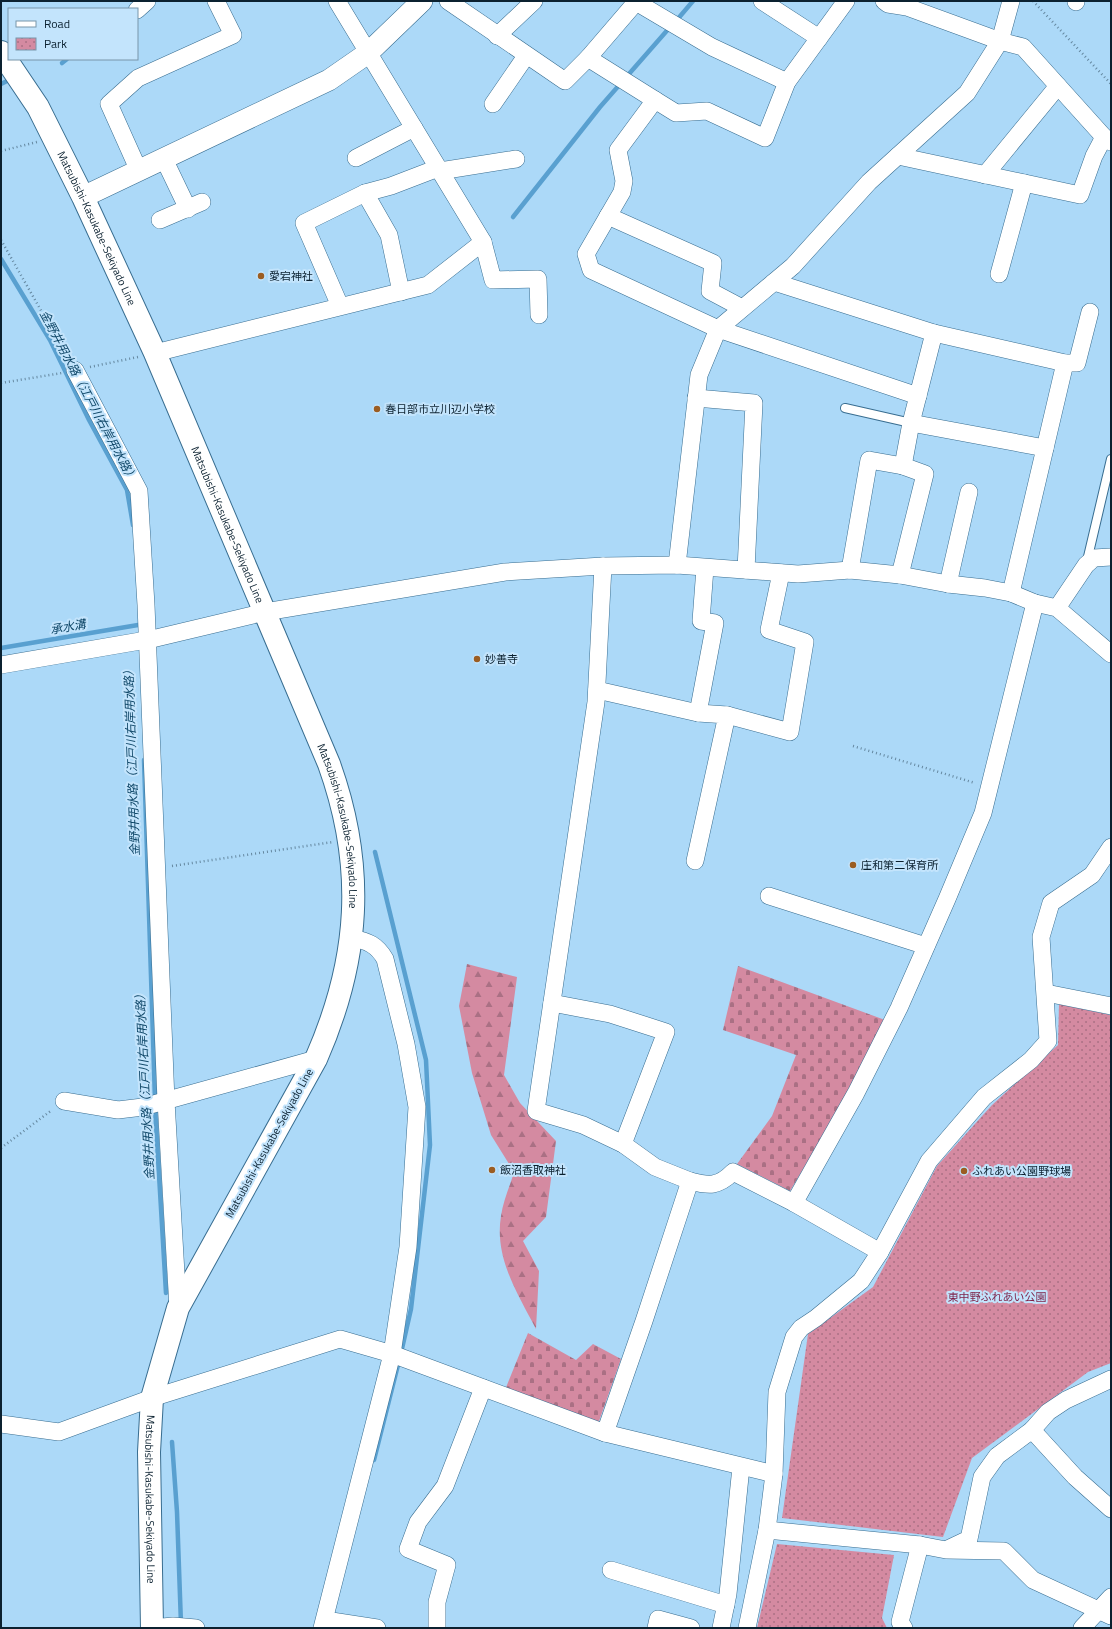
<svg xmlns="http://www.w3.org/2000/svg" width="1112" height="1629" viewBox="0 0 1112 1629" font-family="'Titillium Web','Noto Sans JP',sans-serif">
  <defs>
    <pattern id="forest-firs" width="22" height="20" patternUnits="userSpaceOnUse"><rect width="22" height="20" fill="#d48aa1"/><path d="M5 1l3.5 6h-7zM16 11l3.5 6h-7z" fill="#aa7084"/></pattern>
    <pattern id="cemetery-stones" width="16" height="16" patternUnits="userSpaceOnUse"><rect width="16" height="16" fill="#d48aa1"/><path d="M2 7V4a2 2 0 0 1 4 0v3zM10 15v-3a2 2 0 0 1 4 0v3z" fill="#aa7084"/></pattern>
    <pattern id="park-dots" width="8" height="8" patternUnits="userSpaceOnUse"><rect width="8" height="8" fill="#d48aa1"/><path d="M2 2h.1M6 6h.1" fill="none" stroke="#aa7084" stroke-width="1.8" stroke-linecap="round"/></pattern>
  </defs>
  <rect width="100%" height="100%" fill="#acd9f8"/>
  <path fill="url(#forest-firs)" d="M467 964 517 977 504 1075 520 1103 556 1141 546 1217 523 1241 539 1271 536 1329C518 1294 494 1258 501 1216 503 1201 510 1186 514 1172L491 1135 472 1073 459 1006Z"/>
  <g fill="url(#cemetery-stones)">
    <path d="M738 966 885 1020 849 1092 790 1191 737 1164 772 1116 796 1055 723 1030Z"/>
    <path d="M528 1333 576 1360 593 1344 621 1359 598 1424 505 1390Z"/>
  </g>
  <g fill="url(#park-dots)">
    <path d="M1059 1004 1111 1015V1363L1088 1372 972 1458 943 1537 782 1518 808 1334 873 1287 937 1166 992 1105 1058 1045Z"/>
    <path d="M777 1544 894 1555 882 1618 887 1628H757Z"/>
  </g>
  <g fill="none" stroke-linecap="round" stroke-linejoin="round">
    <g stroke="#59a0d0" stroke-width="4.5">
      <path d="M676 21 693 1"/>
      <path d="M62 63 67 59"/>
      <path d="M1 84 9 80"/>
      <path d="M513 217 600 107 671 26"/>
      <path d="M1 259 50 340 89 420 127 490 133 525"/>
      <path d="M1 648 138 625"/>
      <path d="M144 760 155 1100"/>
      <path d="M375 852 426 1060 430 1145 411 1309 401 1353"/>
      <path d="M155 1107 166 1293"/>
      <path d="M172 1442 177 1512 181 1624"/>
      <path d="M374 1460 399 1361"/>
    </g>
    <g stroke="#386d90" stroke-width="10">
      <g id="service">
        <path d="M845 408 911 423"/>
        <path d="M1087 561 1111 459"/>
      </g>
    </g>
    <g stroke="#386d90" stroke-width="18">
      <g id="minor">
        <path d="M448 1 565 81 588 58 637 1"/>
        <path d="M762 1 819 38"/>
        <path d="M884 1 888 4 907 7 1000 41 1023 47 1104 137 1111 142"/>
        <path d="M636 2 712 47 787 82"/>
        <path d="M1076 2V1"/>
        <path d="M137 10 147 1"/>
        <path d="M497 36 534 1"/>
        <path d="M588 58 655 100 618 150 624 181 622 192 586 254 591 270 718 329 918 396"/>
        <path d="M655 100 676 113 707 111 765 138 787 82 846 1"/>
        <path d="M493 104 526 56"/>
        <path d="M898 156 1080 195 1094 156 1104 137"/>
        <path d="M356 158 414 128"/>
        <path d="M164 159 188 209"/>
        <path d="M139 171 109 104 138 78 233 35 216 1"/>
        <path d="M440 171 516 159"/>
        <path d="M985 175 1058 86"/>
        <path d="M365 193 389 235 401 292"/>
        <path d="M608 216 713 263 710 291 742 308"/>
        <path d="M160 220 202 202"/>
        <path d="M483 242 493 280 538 279 539 315"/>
        <path d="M999 274 1024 183"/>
        <path d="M774 282 934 333 1065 363H1077L1090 312"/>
        <path d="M340 306 304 223 365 193 391 186 438 168"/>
        <path d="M155 353 428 285 483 242 337 1"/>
        <path d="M75 370 139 491 146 605 166 1101 178 1308"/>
        <path d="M696 398 754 403 746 570"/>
        <path d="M911 423 1045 448"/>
        <path d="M677 565 699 375 718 329 793 266 869 182 967 93 1000 41 1011 1"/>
        <path d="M603 566 596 702 536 1111 583 1125 623 1144 655 1167 690 1181"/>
        <path d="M850 570 869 460 903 466"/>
        <path d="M900 575 925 474 903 466 911 423 934 333"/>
        <path d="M948 584 969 492"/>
        <path d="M1011 593 1065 363"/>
        <path d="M1057 608 1086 565 1094 558 1111 557"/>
        <path d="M1 665 152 639 265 612 505 572 603 566 677 565 798 574 850 570 900 575 948 584 985 588 1011 593 1035 603 1057 608 1111 654"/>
        <path d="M597 690 698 713 727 715 695 861"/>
        <path d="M698 713 715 623 701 621 705 568"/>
        <path d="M727 715 790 732 805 642 769 630 781 573"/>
        <path d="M769 896 926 946"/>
        <path d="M1046 993 1111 1006"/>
        <path d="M552 1003 610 1014 666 1032 623 1144"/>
        <path d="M64 1101 118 1110 143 1107 316 1059"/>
        <path d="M794 1203 856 1093 899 1008 947 899 983 813 1035 603"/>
        <path d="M1 1424 59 1432 152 1398 340 1339 392 1354 605 1433 774 1474"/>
        <path d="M1032 1430 1075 1477 1111 1509"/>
        <path d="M605 1433 644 1321 690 1181C709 1186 718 1187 733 1172L794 1203 880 1252"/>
        <path d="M767 1530 920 1545 946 1550 1004 1551 1033 1580 1111 1616"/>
        <path d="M948 1549 969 1539 982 1477 997 1456 1032 1430 1048 1412 1066 1400 1111 1379"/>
        <path d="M611 1570 726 1605"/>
        <path d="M325 1620 377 1628"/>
        <path d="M152 1628 173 1626 196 1628"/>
        <path d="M322 1628 392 1354 408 1247 417 1107 406 1044 385 959C377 945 368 941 352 938"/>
        <path d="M437 1628V1602L447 1565 408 1549 418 1522 445 1486 483 1388"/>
        <path d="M656 1628 658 1619 691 1628"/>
        <path d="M721 1628 728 1594 741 1467"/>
        <path d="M747 1628 767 1530 774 1474 777 1392 794 1337 801 1328 816 1318 861 1281 880 1252 929 1161 984 1097 1031 1060 1048 1041 1041 937 1051 903 1092 875 1111 847"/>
        <path d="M904 1628 900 1622 920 1545"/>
        <path d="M1082 1628 1111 1597"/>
      </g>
    </g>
    <g stroke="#386d90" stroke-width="22">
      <path id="tertiary" d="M83 197 329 80 368 53 422 1"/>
    </g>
    <g stroke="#386d90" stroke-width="24">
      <g id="primary">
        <path id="s1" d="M1 52 38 107 83 197 155 353 329 764C366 867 360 959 316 1059L178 1308 152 1398 149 1452 152 1628"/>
      </g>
    </g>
    <g stroke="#6588a0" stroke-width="2.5" stroke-dasharray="1 3" stroke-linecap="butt">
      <path d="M1033 1 1111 84"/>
      <path d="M1 151 37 142"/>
      <path d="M1 240 68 358"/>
      <path d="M90 367 138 357"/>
      <path d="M1 383 62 373"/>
      <path d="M853 746 975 783"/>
      <path d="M172 866 333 842"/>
      <path d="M1 1148 52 1110"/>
    </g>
    <use href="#service" stroke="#fff" stroke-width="8"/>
    <use href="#minor" stroke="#fff" stroke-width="17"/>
    <use href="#tertiary" stroke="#fff" stroke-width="21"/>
    <use href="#primary" stroke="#fff" stroke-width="22"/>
  </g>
  <g fill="#9b5d22" stroke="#c3e4fc" stroke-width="1.5">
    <circle cx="261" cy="276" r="4"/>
    <circle cx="377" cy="409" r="4"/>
    <circle cx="477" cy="659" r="4"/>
    <circle cx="853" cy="865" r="4"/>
    <circle cx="492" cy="1170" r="4"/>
    <circle cx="964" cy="1171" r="4"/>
  </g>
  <g text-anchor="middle" stroke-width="4" stroke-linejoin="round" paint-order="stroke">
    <g font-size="11" fill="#0b2130" stroke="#c3e4fc">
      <text dy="4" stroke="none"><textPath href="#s1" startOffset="201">Matsubishi-Kasukabe-Sekiyado Line</textPath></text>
      <text dy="4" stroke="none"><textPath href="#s1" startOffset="525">Matsubishi-Kasukabe-Sekiyado Line</textPath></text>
      <text dy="4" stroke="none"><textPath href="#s1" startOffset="848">Matsubishi-Kasukabe-Sekiyado Line</textPath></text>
      <text transform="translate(269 1143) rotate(-61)" y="4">Matsubishi-Kasukabe-Sekiyado Line</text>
      <text dy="4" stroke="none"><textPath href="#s1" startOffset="1568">Matsubishi-Kasukabe-Sekiyado Line</textPath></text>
    </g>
    <g font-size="11" fill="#0b2130" stroke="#c3e4fc" text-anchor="start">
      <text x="269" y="280">愛宕神社</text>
      <text x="385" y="413">春日部市立川辺小学校</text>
      <text x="485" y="663">妙善寺</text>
      <text x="861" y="869">庄和第二保育所</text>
      <text x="500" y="1174">飯沼香取神社</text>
      <text x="972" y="1175">ふれあい公園野球場</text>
    </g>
    <g font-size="11" fill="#7c1f46" stroke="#c3e4fc">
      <text x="997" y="1301">東中野ふれあい公園</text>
    </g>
    <g font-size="12" font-style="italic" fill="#0f4768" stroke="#c3e4fc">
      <text transform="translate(88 396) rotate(62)" y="4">金野井用水路（江戸川右岸用水路）</text>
      <text transform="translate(68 627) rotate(-10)" y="4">承水溝</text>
      <text transform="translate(132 760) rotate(-92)" y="4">金野井用水路（江戸川右岸用水路）</text>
      <text transform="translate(145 1084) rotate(-93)" y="4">金野井用水路（江戸川右岸用水路）</text>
    </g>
  </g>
  <rect width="1112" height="1629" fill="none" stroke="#0b2130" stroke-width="4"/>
  <rect x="8" y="8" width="130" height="52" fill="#c3e4fc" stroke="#7996aa"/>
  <rect x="16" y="21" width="20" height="6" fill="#ffffff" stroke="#7996aa"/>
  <text x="44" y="28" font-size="12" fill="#0b2130">Road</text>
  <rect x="16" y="38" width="20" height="12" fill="url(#park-dots)" stroke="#7996aa"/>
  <text x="44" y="48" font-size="12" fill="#0b2130">Park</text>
</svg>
